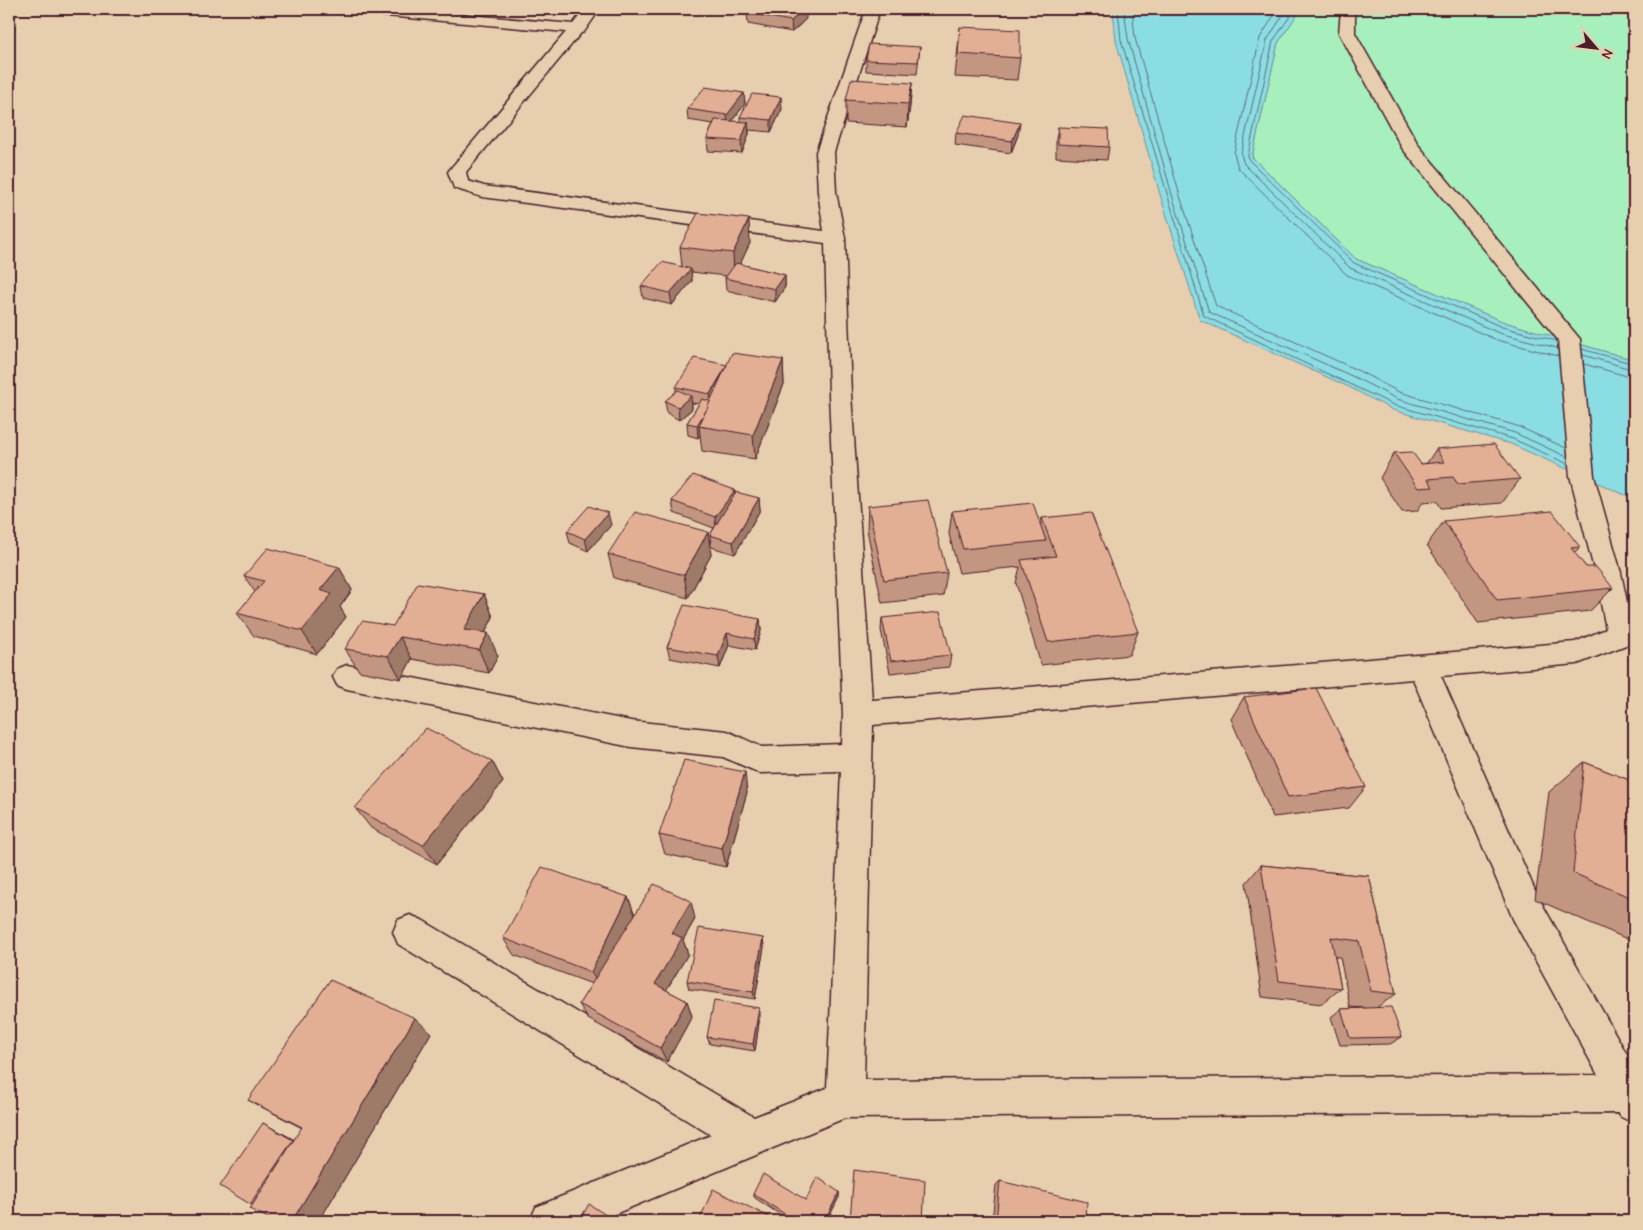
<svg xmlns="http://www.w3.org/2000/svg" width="1643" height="1230" viewBox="0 0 1643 1230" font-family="'Comic Neue',sans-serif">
  <rect width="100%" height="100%" fill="#e6ceae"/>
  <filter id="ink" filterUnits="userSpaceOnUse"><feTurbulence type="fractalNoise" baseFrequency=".02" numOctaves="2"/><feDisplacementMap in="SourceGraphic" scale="10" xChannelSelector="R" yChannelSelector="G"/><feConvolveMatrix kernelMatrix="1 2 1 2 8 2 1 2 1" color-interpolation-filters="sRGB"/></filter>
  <g filter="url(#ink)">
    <path fill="#a7f0be" stroke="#788874" d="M1301 9H1634V360L1504 322 1356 259 1252 157 1278 43Z"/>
    <path fill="#8bdde4" stroke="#71919a" d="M1113 9H1301L1278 43 1252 157 1356 259 1504 322 1634 360V499L1511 444 1393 410 1349 387 1200 320 1162 201 1116 41Z"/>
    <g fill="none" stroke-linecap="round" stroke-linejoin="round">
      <g stroke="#646b75" stroke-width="1">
        <path d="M1118 9 1121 40 1204 316 1394 405 1513 439 1568 464"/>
        <path d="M1124 9 1128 39 1173 198 1209 312 1354 377 1397 399 1515 433 1567 457"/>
        <path d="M1132 9 1135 38 1180 196 1216 306 1357 370 1399 392 1517 426 1566 448"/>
        <path d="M1278 9 1260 38 1234 153 1238 168 1347 275 1497 340 1558 356"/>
        <path d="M1287 9 1267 40 1241 154 1244 164 1350 268 1499 333 1557 348"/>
        <path d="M1295 9 1273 41 1248 155 1249 160 1354 263 1502 327 1557 341"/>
        <path d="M1582 349 1634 364"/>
        <path d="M1583 355 1634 370"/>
        <path d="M1584 364 1634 378"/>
      </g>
      <g stroke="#4a1f2b" stroke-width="3">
        <path id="minor" d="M345 9H399L573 24 585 9H600L584 32 581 33 466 172 468 181 484 186 824 231 818 192 816 152 866 9H880L834 152 836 192 845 238 851 394 872 700 1575 642 1606 629 1595 573 1570 476 1558 340 1402 148 1339 33 1341 9H1355V33L1419 146 1580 339 1594 476 1621 573 1634 636 1631 643 1577 664 1441 676 1537 895 1634 1067V1123L1621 1117 1618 1113 845 1118 598 1221H530L536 1207 711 1135 398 944 393 932 398 920 410 915 422 920 754 1117 827 1088 841 771 760 773 723 757 631 747 347 689 337 685 333 677 337 669 347 665 631 721 727 731 762 747 842 744 843 714 829 394 825 243 482 197 454 188 448 172 451 168 566 32 352 13ZM1413 679 1513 919 1598 1075 864 1080 873 725Z"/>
      </g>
      <use href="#minor" fill="#e6ceae" fill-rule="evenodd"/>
    </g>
    <g fill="#c29680" stroke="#4a1f2b">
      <path d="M747 13 806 19 792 32 748 24Z"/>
      <path d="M960 27 1020 58 1017 80 955 77Z"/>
      <path d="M920 47 917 74 866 71V60Z"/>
      <path d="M912 83 910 106 907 127 846 123V100Z"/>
      <path d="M744 93 745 104 732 121 740 122V117L782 109 771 132 749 130V134L742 153 708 151 707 139 713 124 688 120 687 109Z"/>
      <path d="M1058 127 1109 147 1107 160 1056 157V139Z"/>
      <path d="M956 133 1018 135 1011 153 955 145Z"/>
      <path d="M750 243 740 264 785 275V287L775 302 726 290 725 278 726 276 691 272 692 281 672 305 643 298 641 286 682 267 680 247Z"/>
      <path d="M783 360 784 384 755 459 702 451 700 435 698 438 688 435 687 423 699 404 692 403V409L679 420 667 413 665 401 676 392V387L727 365Z"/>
      <path d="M1436 449 1520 479 1502 503 1441 508 1437 501 1423 502 1417 511 1402 512 1380 478 1394 453 1421 464 1427 463Z"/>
      <path d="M735 494 759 498 760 510 735 554 711 547 710 535 714 528 674 513 672 501Z"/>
      <path d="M868 506 947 573 943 596 882 603 867 530Z"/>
      <path d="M952 511 1040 526 1042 518 1138 632 1129 655 1041 665 1016 583 1020 567 959 573 949 534Z"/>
      <path d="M1444 521 1580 547 1574 553 1586 567 1613 588 1590 611 1478 623 1427 545Z"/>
      <path d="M611 525 588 551 570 543 567 531Z"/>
      <path d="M708 532 711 555 688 598 614 578 608 554Z"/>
      <path d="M339 567 352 590 340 607 346 617 317 654 254 636 237 613 255 592 244 576Z"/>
      <path d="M484 594 493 617 485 633 498 656 489 673 412 659 401 679 359 671 345 649 393 626Z"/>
      <path d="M882 618 951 655 949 667 890 673 881 630Z"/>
      <path d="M760 619 761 631 755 650 729 645 720 668 670 658 667 647Z"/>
      <path d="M1244 697 1366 787 1349 808 1273 817 1231 719Z"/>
      <path d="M492 761 503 782 437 864 371 828 355 808Z"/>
      <path d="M1584 762 1634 782V942L1535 899 1549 792Z"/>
      <path d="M747 792 726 867 665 854 659 835Z"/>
      <path d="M1261 865 1369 876 1396 994 1376 1008 1402 1037 1390 1044 1340 1045 1331 1017 1341 1009 1365 1008 1350 1007 1340 957H1335L1341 988 1322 1004 1262 997 1246 883Z"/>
      <path d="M628 897 635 915 633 919H695L683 940 688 954 666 990 687 1001 692 1016 667 1062 588 1019 579 1004 592 984 514 955 503 938Z"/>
      <path d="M763 938 764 947 755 999 689 989 687 981Z"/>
      <path d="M760 1015 755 1051 710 1044 707 1037Z"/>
      <path d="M431 1033 319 1221H274L253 1205 250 1204 275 1129 294 1140 302 1128 248 1100Z"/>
      <path d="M1000 1181 1086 1221H992L996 1185Z"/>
      <path d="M839 1192V1197L827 1221H790L755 1198 753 1194 806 1200Z"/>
    </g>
    <g fill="#9e7a68" stroke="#4a1f2b">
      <path d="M804 9H806V19L792 32 791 21Z"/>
      <path d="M912 83 910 106 907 127 908 104Z"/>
      <path d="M744 93 745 104 728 126 727 115Z"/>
      <path d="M781 97 782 109 771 132V120Z"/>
      <path d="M748 122 749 134 742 153 741 141Z"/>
      <path d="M1020 123 1018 135 1011 153 1012 141Z"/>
      <path d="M749 219 750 243 734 277 733 253Z"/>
      <path d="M691 269 692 281 672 305 670 293Z"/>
      <path d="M785 275V287L775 302V289Z"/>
      <path d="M783 360 784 384 755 459 753 435Z"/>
      <path d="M728 365 729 377 712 406 713 414 705 427 699 426 700 435 698 438 697 425 711 402 710 394Z"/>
      <path d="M691 396 692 409 679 420 678 407Z"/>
      <path d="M735 490 736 503 716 529 715 517Z"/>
      <path d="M759 498 760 510 735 554 733 542Z"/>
      <path d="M608 513 611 525 588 551 585 539Z"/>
      <path d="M708 532 711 555 688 598 684 575Z"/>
      <path d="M339 567 352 590 340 607 346 617 317 654 302 631 320 590Z"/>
      <path d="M484 594 493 617 476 650 464 630Z"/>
      <path d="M760 619 761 631 755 650 754 639Z"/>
      <path d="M488 633 498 656 489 673 479 650Z"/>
      <path d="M727 633 729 645 720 668 718 656Z"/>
      <path d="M400 637 412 659 401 679 388 656Z"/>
      <path d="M492 761 503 782 437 864 423 845Z"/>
      <path d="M745 772 747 792 726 867 722 848Z"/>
      <path d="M628 897 635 915 600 987 591 972Z"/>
      <path d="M691 901 695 919 683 940 688 954 661 999 655 984 672 933Z"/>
      <path d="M763 938 764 947 755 999 753 992Z"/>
      <path d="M687 1001 692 1016 667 1062 660 1048Z"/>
      <path d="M759 1008 760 1015 755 1051 753 1044Z"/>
      <path d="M415 1018 431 1033 319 1221H292Z"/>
      <path d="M263 1123 304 1145 263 1209 250 1204Z"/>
      <path d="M839 1192V1197L827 1221H825Z"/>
    </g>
    <g fill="#e2af95" stroke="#4a1f2b">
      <path d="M752 9H804L791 21 747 13Z"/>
      <path d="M960 27 1020 30V58L958 54Z"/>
      <path d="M869 44 920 47 918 62 866 60Z"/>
      <path d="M851 79 912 83 908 104 846 100Z"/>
      <path d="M705 87 744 93 727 115 687 109Z"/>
      <path d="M752 94 781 97 771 120 740 117Z"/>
      <path d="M965 115 1020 123 1012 141 956 133Z"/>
      <path d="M715 120 748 122 741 141 707 139Z"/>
      <path d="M1058 127 1108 129 1109 147 1058 144Z"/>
      <path d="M698 213 749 219 733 253 680 247Z"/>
      <path d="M662 262 691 269 670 293 641 286Z"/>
      <path d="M736 263 785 275 775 289 725 278Z"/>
      <path d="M732 353 783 360 753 435 699 426Z"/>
      <path d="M694 358 727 365 710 394 676 387Z"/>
      <path d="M678 390 691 396 678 407 665 401Z"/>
      <path d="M702 399 710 401 707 409 697 425 687 423Z"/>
      <path d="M1494 444 1520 479 1458 484 1453 477 1428 479 1433 487 1418 488 1394 453 1412 452 1421 464 1444 462 1436 449Z"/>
      <path d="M693 475 735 490 715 517 672 501Z"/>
      <path d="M736 492 759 498 733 542 710 535Z"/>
      <path d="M928 500 947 573 884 580 868 506Z"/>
      <path d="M1033 503 1046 541 963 549 952 511Z"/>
      <path d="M589 506 608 513 585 539 567 531Z"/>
      <path d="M1552 511 1580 547 1571 548 1586 567H1596L1613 588 1497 600 1444 521Z"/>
      <path d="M635 512 708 532 684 575 608 554Z"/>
      <path d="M1091 513 1138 632 1048 642 1021 560 1056 556 1042 518Z"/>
      <path d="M268 548 339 567 320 590 332 594 302 631 237 613 264 581 244 576Z"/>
      <path d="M418 583 484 594 464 630 488 633 479 650 400 637 388 656 345 649 362 621 393 626Z"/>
      <path d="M684 605 760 619 754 639 727 633 718 656 667 647Z"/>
      <path d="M940 612 951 655 891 661 882 618Z"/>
      <path d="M1316 688 1366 787 1288 797 1244 697Z"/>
      <path d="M426 728 492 761 423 845 355 808Z"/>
      <path d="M684 760 745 772 722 848 659 835Z"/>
      <path d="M1584 762 1634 782V899L1573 873Z"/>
      <path d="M1261 865 1369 876 1396 994 1371 991 1359 941 1331 937 1341 988 1279 981Z"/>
      <path d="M542 867 628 897 591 972 503 938Z"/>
      <path d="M654 884 691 901 672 933 682 938 655 984 687 1001 660 1048 579 1004Z"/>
      <path d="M699 928 763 938 753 992 687 981Z"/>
      <path d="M330 980 415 1018 292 1221H274L250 1209 302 1127 248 1100Z"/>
      <path d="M714 1001 759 1008 753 1044 707 1037Z"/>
      <path d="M1391 1007 1402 1037 1350 1038 1341 1009Z"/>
      <path d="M263 1123 293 1140 250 1204 220 1186Z"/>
      <path d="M854 1170 925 1180 923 1221H850Z"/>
      <path d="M763 1174 806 1200 817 1177 839 1192 825 1221H796L753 1194Z"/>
      <path d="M1000 1181 1087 1202 1086 1221H996Z"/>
      <path d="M713 1189 777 1221H699Z"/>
      <path d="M589 1204 615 1221H579Z"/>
    </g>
  </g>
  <rect width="1643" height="1230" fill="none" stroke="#e6ceae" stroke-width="30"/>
  <rect x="15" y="15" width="1613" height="1200" fill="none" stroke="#4a1f2b" stroke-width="2" filter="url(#ink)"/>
  <g transform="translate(1596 48) rotate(118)" stroke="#e6ceae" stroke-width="4" paint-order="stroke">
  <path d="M0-4L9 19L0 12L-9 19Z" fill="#4a1f2b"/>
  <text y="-8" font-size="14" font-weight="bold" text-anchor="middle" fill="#4a1f2b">N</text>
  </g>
</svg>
